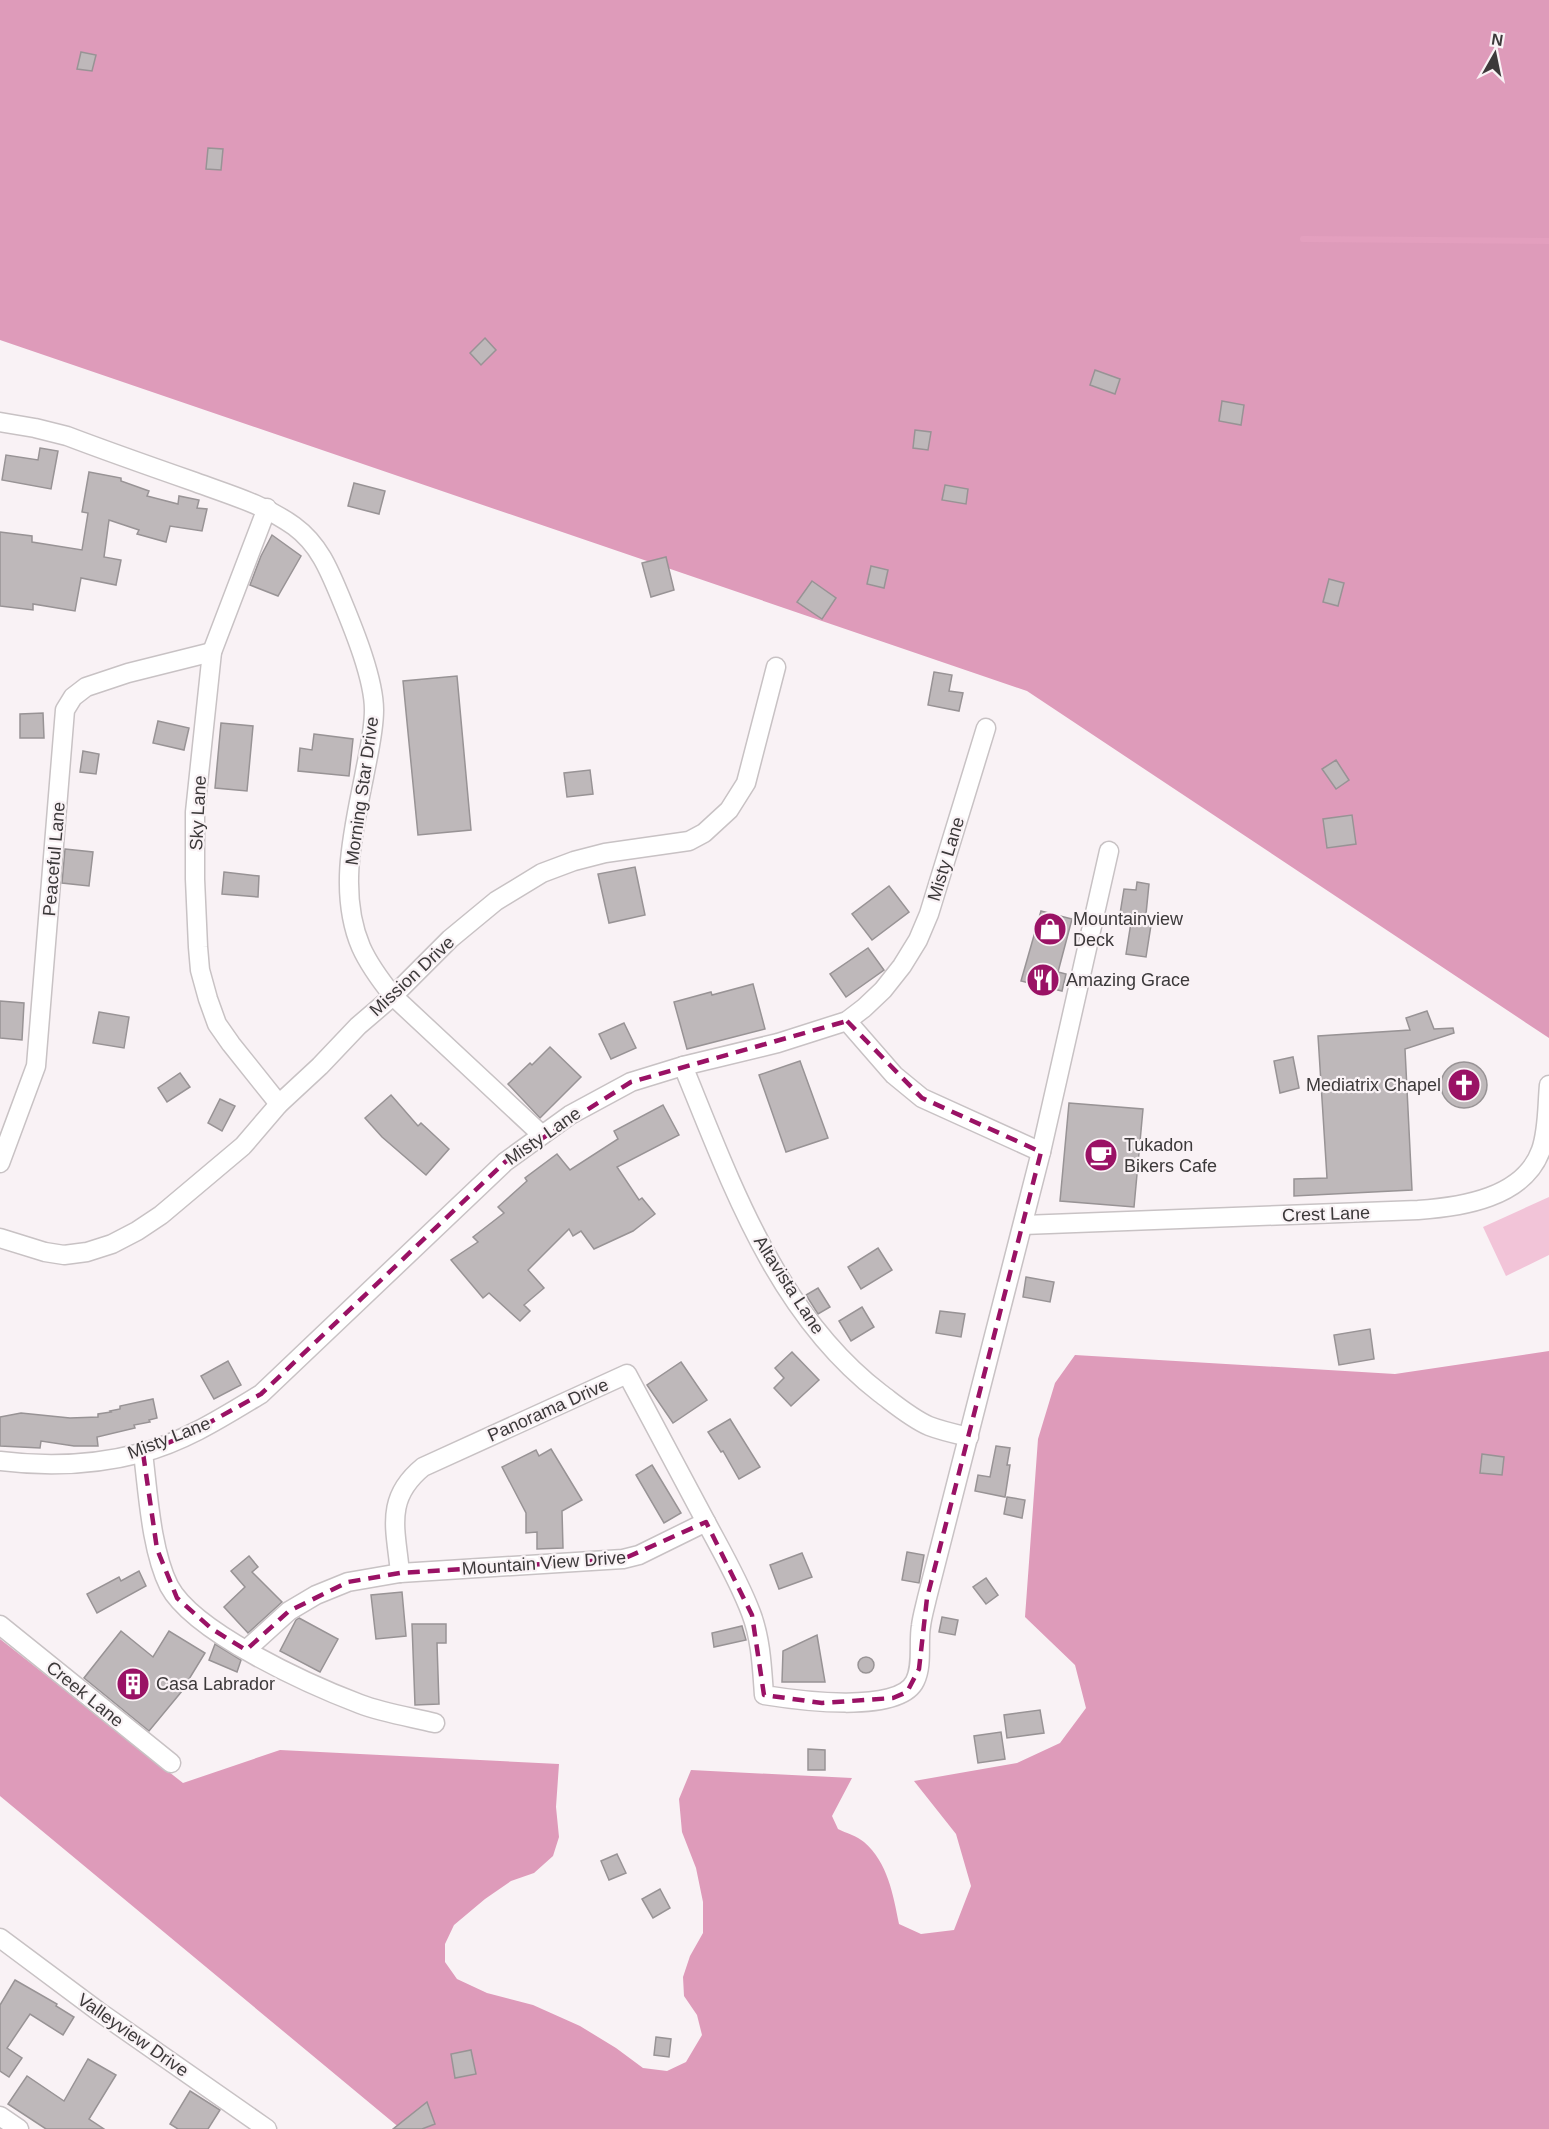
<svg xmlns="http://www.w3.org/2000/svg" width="1549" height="2129" viewBox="0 0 1549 2129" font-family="Helvetica,sans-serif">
  <rect width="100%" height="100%" fill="#f9f2f5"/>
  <path fill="#f2c4d8" d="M1549 1197V1255L1506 1276 1483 1227Z"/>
  <g fill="#de9bba">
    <path d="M0 0H1549V1038L1027 691 0 340Z"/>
    <path d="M1549 1351V2129H401L0 1796V1639L183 1783 280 1750 559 1764 556 1807 559 1837 553 1856 534 1873 511 1881 485 1899 454 1925 445 1944V1962L457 1979 487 1993 533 2005 580 2026 616 2048 643 2068 667 2071 686 2062 702 2035 697 2015 684 1996 683 1977 690 1956 703 1933V1902L696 1868 682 1832 679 1799 691 1770 852 1778 832 1816 838 1829C846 1833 857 1836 864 1842 888 1863 893 1894 899 1924L921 1934 954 1930 971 1886 956 1834 914 1781 1017 1763 1060 1743 1086 1708 1075 1665 1025 1617 1038 1439 1055 1383 1075 1355 1395 1374Z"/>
  </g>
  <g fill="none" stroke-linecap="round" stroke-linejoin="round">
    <path stroke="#e39fbe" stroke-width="6" d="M1303 239 1549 241"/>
  </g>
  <g fill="#beb8ba" stroke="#989395" stroke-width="1.5">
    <path d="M81 52 96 55 92 71 77 69Z"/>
    <path d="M208 148 223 149 221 170 206 169Z"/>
    <path d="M485 338 496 350 481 365 470 353Z"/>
    <path d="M1095 370 1120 379 1115 394 1090 385Z"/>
    <path d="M1222 401 1244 405 1241 425 1219 421Z"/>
    <path d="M915 430 931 432 928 450 913 448Z"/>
    <path d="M40 448 58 451 51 489 2 480 6 455 38 460Z"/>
    <path d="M89 472 121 478V481L149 491 147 496 178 504 179 496 199 500 197 508 207 509 202 531 170 526 166 542 137 534 139 530 109 520 104 557 121 560 116 585 81 578 75 611 33 604V610L0 606V532L32 536V542L82 550 88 513 82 512Z"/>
    <path d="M354 483 385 491 379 514 348 506Z"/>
    <path d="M945 485 968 489 966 504 942 500Z"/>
    <path d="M272 535 301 556 278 596 250 585 261 556Z"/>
    <path d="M666 557 674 590 651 597 642 563Z"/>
    <path d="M871 566 888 570 884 588 867 584Z"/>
    <path d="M1329 579 1344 583 1338 606 1323 602Z"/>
    <path d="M812 581 836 598 822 619 797 602Z"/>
    <path d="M934 672 952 675 949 691 963 693 959 711 928 705Z"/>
    <path d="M457 676 471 830 418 835 403 681Z"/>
    <path d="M43 713 44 738H20V714Z"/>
    <path d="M158 721 189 728 184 750 153 743Z"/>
    <path d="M221 723 253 726 247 791 215 788Z"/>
    <path d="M314 734 353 739 349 776 298 771 300 748 312 750Z"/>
    <path d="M83 751 99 754 96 774 80 772Z"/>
    <path d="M1336 760 1349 780 1336 789 1322 769Z"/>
    <path d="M590 770 593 794 567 797 564 773Z"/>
    <path d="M1352 815 1356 844 1327 848 1323 819Z"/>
    <path d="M65 849 93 852 89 886 62 883Z"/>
    <path d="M635 867 645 915 609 923 598 874Z"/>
    <path d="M224 872 259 876 258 897 222 894Z"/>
    <path d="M1137 882 1149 884 1145 924 1151 925 1146 957 1126 954 1132 916 1120 914 1124 889 1136 890Z"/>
    <path d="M889 886 909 912 872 940 852 914Z"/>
    <path d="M1041 911 1072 919 1058 972 1066 974 1062 991 1021 981Z"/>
    <path d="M868 948 884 970 846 997 830 974Z"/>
    <path d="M753 984 765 1029 687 1049 674 1002 711 992 712 995Z"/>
    <path d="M0 1001 24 1003 22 1040 0 1038Z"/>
    <path d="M1427 1011 1434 1029 1453 1028 1454 1033 1405 1049 1412 1190 1294 1196V1179L1327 1178 1318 1036 1410 1030 1406 1018Z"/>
    <path d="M99 1012 129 1017 124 1048 93 1043Z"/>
    <path d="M624 1023 636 1048 611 1059 599 1034Z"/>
    <path d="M550 1047 581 1077 540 1118 508 1084 530 1063 532 1065Z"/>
    <path d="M1293 1057 1299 1088 1280 1093 1274 1061Z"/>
    <path d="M800 1061 828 1138 786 1152 759 1075Z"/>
    <circle cx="1464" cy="1085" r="23"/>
    <path d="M180 1073 190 1087 167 1102 158 1088Z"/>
    <path d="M391 1095 418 1126 421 1123 449 1149 426 1175 382 1137 365 1118Z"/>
    <path d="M220 1099 235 1106 222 1131 208 1123Z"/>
    <path d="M1069 1103 1143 1109 1134 1207 1060 1201Z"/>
    <path d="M663 1105 679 1135 617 1167 639 1200 642 1198 655 1214 633 1231 594 1249 581 1231 573 1236 569 1229 528 1270 544 1288 524 1305 530 1311 520 1321 489 1293 483 1298 451 1260 478 1242 473 1237 504 1213 498 1207 527 1181 525 1178 557 1154 570 1170 618 1139 614 1131Z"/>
    <path d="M878 1248 892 1270 861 1289 848 1267Z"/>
    <path d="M1026 1277 1054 1282 1050 1302 1023 1297Z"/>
    <path d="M818 1288 830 1307 818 1314 806 1295Z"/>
    <path d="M862 1307 874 1327 851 1341 839 1321Z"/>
    <path d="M940 1311 965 1314 961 1337 936 1333Z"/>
    <path d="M1370 1329 1374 1359 1339 1365 1334 1335Z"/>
    <path d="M792 1352 819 1380 791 1406 774 1388 784 1378 775 1368Z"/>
    <path d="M228 1361 241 1385 214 1399 201 1376Z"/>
    <path d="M681 1362 707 1400 673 1423 647 1385Z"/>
    <path d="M153 1399 157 1418 149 1420 150 1422 134 1425 135 1428 97 1437 98 1446H74L41 1441 40 1448 0 1446V1417L21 1413 70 1418 98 1417V1414L111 1412 110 1411 120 1409V1406Z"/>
    <path d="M730 1419 760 1467 739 1479 723 1451 721 1452 708 1432Z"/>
    <path d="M996 1446 1010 1448 1007 1465H1010L1005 1497 975 1491 978 1475 990 1477Z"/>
    <path d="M551 1449 582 1500 562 1511 563 1548 537 1549V1532L526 1533V1513L502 1467 536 1450 539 1456Z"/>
    <path d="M1482 1454 1504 1457 1502 1475 1480 1473Z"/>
    <path d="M652 1465 681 1513 664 1523 636 1475Z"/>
    <path d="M1007 1497 1025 1500 1022 1518 1004 1514Z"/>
    <path d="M907 1552 924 1555 919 1583 902 1580Z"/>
    <path d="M802 1553 812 1577 779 1589 770 1565Z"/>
    <path d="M249 1556 258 1567 252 1572 282 1602 248 1633 224 1607 245 1587 231 1571Z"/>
    <path d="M139 1571 146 1586 97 1613 87 1594 119 1577 121 1581Z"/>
    <path d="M986 1578 998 1595 986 1604 973 1587Z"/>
    <path d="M402 1592 406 1636 376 1639 371 1595Z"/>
    <path d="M942 1617 958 1620 955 1635 939 1632Z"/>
    <path d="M299 1618 338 1639 320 1672 280 1651 296 1620Z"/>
    <path d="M412 1624H446V1643H437L439 1704 415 1705Z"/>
    <path d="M742 1626 746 1640 714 1647 712 1633Z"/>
    <path d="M121 1631 153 1657 169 1631 205 1653 186 1684 187 1685 149 1731 84 1678Z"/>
    <path d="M817 1635 825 1682H782L783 1651Z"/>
    <path d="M215 1644 241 1660 237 1672 209 1660Z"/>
    <circle cx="866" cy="1665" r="8"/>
    <path d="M1040 1710 1044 1733 1007 1738 1004 1715Z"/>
    <path d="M1001 1732 1005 1759 978 1763 974 1736Z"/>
    <path d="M808 1749 825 1750V1770H808Z"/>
    <path d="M617 1854 626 1873 609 1880 601 1861Z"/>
    <path d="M660 1889 670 1908 653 1918 642 1899Z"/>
    <path d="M15 1980 57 2004 56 2006 74 2017 63 2035 30 2014 7 2048 22 2058 9 2077 0 2071V2005Z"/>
    <path d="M656 2037 671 2039 669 2057 654 2055Z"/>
    <path d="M471 2050 476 2074 455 2078 451 2054Z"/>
    <path d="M88 2059 116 2075 89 2119 104 2129H46L8 2104 27 2076 64 2101Z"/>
    <path d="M190 2091 220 2110 208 2129H178L170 2124Z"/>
    <path d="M427 2102 435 2124 422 2129H393Z"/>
  </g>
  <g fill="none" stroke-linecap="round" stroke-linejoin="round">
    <g stroke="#c8c2c4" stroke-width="21">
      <g id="minor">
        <path d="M0 422 35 428 67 436C109 452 152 467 195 482 230 495 263 504 294 526 320 545 330 572 342 601 354 630 374 679 374 710 374 732 368 755 364 777 353 832 338 893 361 947 369 965 381 981 393 996L542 1135"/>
        <path d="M267 508 212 652 195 812V879L198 947 200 970 208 999 217 1024 231 1044 279 1104"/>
        <path d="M847 1021 894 1075 922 1098 1041 1152"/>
        <path d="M683 1066C731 1183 776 1313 880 1393 896 1405 911 1418 929 1426 942 1431 956 1434 969 1437"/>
        <path d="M0 1163 36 1066 65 710 73 697 86 687 128 673 212 652"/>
        <path d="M1023 1225 1418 1210C1461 1207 1524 1198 1541 1150 1548 1130 1547 1107 1549 1085"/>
        <path d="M0 1238 45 1252 64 1255 87 1252 112 1244 137 1231 161 1215 243 1146 279 1104 320 1066 358 1026 393 996 450 939 496 901 542 873 574 861 605 853 689 841 704 833 729 810 746 783 776 667"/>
        <path d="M143 1453C148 1492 151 1550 169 1586 194 1633 310 1685 360 1704 384 1713 410 1717 435 1723"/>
        <path d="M0 1461C47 1467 95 1465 141 1453 184 1442 223 1417 261 1394L505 1162 570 1115 631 1082 683 1066 778 1043 847 1021 864 1008 883 990 902 966 918 940 929 914 986 728"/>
        <path d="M400 1573C396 1529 384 1499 423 1467L627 1374 706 1522"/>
        <path d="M0 1625 171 1763"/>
        <path d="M246 1650 289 1611 316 1595 348 1582 400 1573 623 1559 639 1555 706 1522C722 1552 739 1581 751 1613 761 1639 762 1668 764 1695 795 1700 899 1715 915 1681 923 1665 918 1643 921 1626 922 1617 925 1607 927 1598L1041 1152 1109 851"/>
        <path d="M0 1938 98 2011 267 2129"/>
        <path d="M0 2116 19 2129"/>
      </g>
    </g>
    <use href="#minor" stroke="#fff" stroke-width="18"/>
  </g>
  <path fill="none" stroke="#9a1265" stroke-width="4.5" stroke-dasharray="12 8" stroke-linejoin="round" d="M847 1021 922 1098 1041 1152 927 1598 919 1669 907 1692 893 1698 822 1703 764 1695 752 1615 706 1522 623 1559 400 1573 348 1582 289 1611 246 1650 212 1629 177 1598 157 1549 143 1453 187 1435 261 1394 505 1162 631 1082Z"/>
  <defs>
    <g id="shop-disc" transform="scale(1.725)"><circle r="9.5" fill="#9a1265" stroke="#f9f2f5"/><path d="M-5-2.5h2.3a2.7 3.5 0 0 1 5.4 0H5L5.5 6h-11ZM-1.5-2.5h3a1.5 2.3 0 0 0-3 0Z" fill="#fff"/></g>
    <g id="restaurant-disc" transform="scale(1.725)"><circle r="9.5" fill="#9a1265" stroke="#f9f2f5"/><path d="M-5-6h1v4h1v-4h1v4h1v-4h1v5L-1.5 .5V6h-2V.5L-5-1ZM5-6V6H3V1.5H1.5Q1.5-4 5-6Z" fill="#fff"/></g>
    <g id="church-disc" transform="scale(1.725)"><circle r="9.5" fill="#9a1265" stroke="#f9f2f5"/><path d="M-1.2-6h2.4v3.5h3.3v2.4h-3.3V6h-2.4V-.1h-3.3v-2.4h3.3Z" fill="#fff"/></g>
    <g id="cafe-disc" transform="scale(1.725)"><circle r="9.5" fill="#9a1265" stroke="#f9f2f5"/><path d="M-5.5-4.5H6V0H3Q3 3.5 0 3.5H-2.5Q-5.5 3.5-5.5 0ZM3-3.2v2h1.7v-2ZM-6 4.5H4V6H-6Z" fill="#fff"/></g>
    <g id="building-disc" transform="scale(1.725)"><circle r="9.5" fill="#9a1265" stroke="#f9f2f5"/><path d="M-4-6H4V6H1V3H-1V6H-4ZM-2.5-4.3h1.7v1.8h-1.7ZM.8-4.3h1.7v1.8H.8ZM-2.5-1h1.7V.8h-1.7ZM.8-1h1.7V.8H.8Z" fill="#fff"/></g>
  </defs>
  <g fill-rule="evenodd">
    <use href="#shop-disc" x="1050" y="929"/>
    <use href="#restaurant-disc" x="1043" y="980"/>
    <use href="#church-disc" x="1464" y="1085"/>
    <use href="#cafe-disc" x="1101" y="1155"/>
    <use href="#building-disc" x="133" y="1684"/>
  </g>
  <g text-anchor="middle" stroke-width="4.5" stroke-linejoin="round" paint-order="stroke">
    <g font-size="18" fill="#3c393a" stroke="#f9f2f5">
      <text transform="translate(362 791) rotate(-82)" y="6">Morning Star Drive</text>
      <text transform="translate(198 813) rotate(-87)" y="6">Sky Lane</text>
      <text transform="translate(54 859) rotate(-85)" y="6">Peaceful Lane</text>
      <text transform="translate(946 859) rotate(-73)" y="6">Misty Lane</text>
      <text transform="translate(412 976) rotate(-43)" y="6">Mission Drive</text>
      <text transform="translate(543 1136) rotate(-35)" y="6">Misty Lane</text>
      <text transform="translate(1326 1214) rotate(-2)" y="6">Crest Lane</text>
      <text transform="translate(789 1285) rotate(57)" y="6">Altavista Lane</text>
      <text transform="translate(548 1410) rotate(-24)" y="6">Panorama Drive</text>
      <text transform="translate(169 1438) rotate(-21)" y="6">Misty Lane</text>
      <text transform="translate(544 1563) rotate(-4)" y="6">Mountain View Drive</text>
      <text transform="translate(85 1694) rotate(39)" y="6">Creek Lane</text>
      <text transform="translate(133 2035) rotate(35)" y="6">Valleyview Drive</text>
    </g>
    <g font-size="18" fill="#3c393a" stroke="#f9f2f5" text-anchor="start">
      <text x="1073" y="925">Mountainview<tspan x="1073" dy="21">Deck</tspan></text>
      <text x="1066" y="986">Amazing Grace</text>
      <text x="1441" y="1091" text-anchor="end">Mediatrix Chapel</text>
      <text x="1124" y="1151">Tukadon<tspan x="1124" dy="21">Bikers Cafe</tspan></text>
      <text x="156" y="1690">Casa Labrador</text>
    </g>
  </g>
  <g transform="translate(1495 54) rotate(9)" stroke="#f9f2f5" stroke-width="4.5" paint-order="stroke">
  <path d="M0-4.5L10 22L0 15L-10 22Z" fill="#3c393a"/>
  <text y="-9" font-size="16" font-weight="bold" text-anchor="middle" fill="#3c393a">N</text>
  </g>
</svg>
